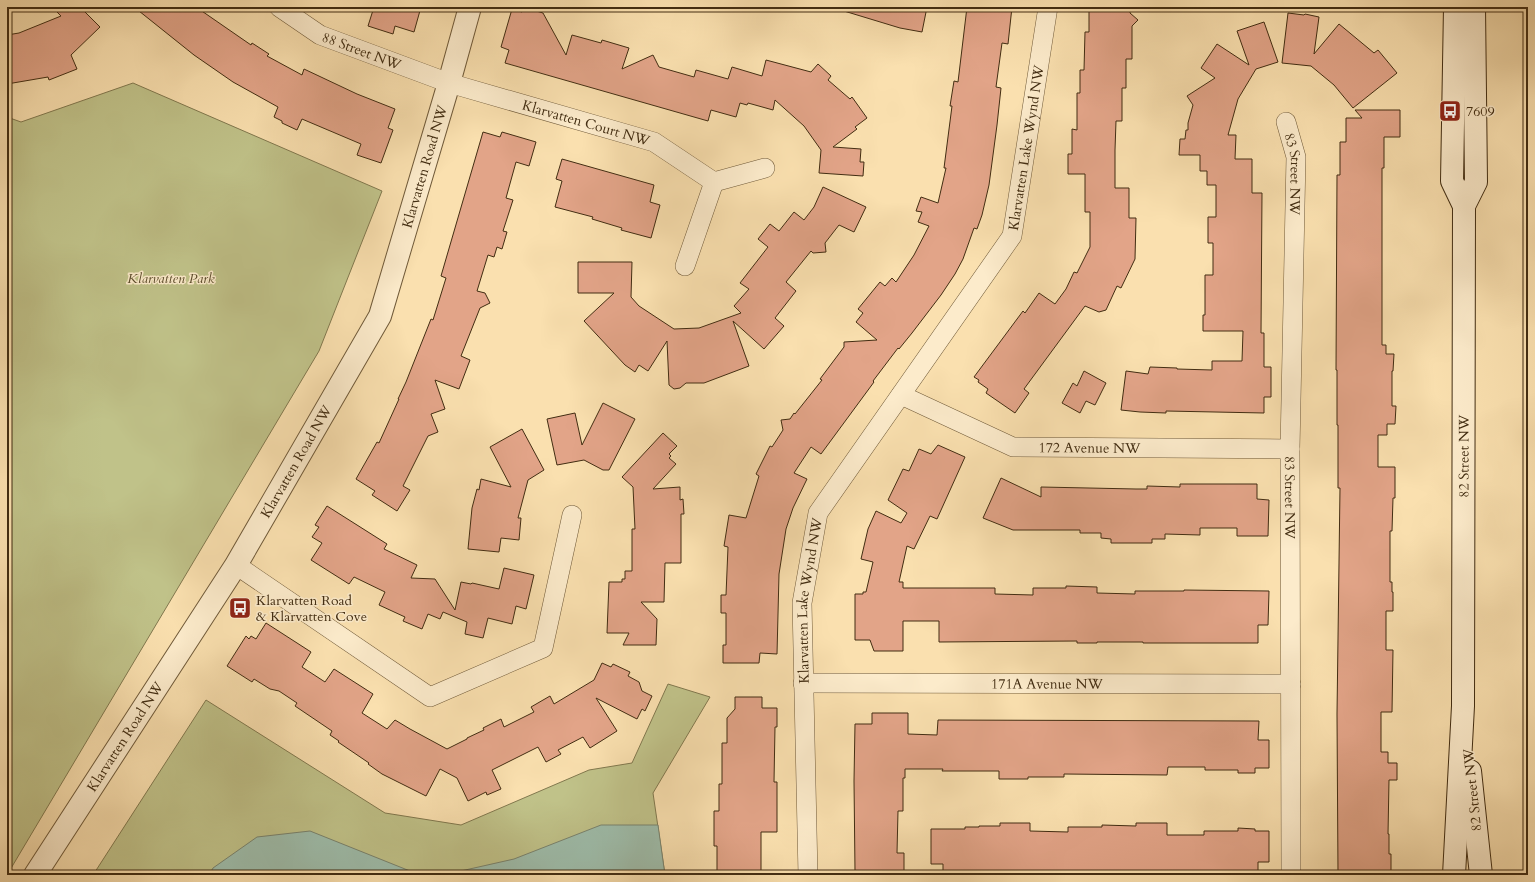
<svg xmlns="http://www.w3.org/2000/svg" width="1535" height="882" viewBox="0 0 1535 882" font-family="Cardo,serif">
  <rect width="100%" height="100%" fill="#fae0af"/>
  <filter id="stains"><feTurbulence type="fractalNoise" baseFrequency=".005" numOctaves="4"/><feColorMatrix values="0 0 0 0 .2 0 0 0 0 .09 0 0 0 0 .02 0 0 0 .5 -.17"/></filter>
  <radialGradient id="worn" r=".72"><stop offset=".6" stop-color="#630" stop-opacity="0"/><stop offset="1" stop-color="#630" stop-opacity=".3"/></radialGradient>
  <g fill="#c0c289" stroke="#81784e">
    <path d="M133 83 382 191 319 351 7 875V117L21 122Z"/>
    <path d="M668 684 710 697 653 793 665 875H93L206 700 385 813 461 825 589 770 632 763Z"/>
  </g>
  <g fill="#9ebdab" stroke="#79836e">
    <path d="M601 825H658L665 875H443L514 859Z"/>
    <path d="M310 831 420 875H209L213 868 257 837Z"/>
  </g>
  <g fill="#e2a488" stroke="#422d12">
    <path d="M52 7H80L100 27 71 55 77 69 49 80 48 77 7 84V35L19 33 61 16Z"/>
    <path d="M134 7H196L251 45 252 43 269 54 267 56 302 75 304 69 357 94 395 109 388 128 393 130 381 163 357 155 361 144 302 119 297 130 282 123V121L274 117 278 107 233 82 194 55Z"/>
    <path d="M374 7H421L414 32 395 26 393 34 368 26Z"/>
    <path d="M523 7 543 13 566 55 572 35 601 43 602 40 629 48 622 69 653 55 659 67 694 77 696 70 728 79 732 67 762 76 766 60 811 72 818 64 831 76 828 80 850 99 852 97 867 118 855 127 857 129 833 147 861 149 860 162H864L863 176 819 173 821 150 804 126 775 100 773 110 748 103 747 105 740 103 736 117 711 110 708 121 505 63 509 50 501 47 512 9 522 12Z"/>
    <path d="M844 7H927L922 32 900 28 844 11Z"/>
    <path d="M967 7H1012L1008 44 1002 43 996 87 1001 88 997 125 989 185 982 215 977 229 974 228 963 259 955 274 941 295 912 333 899 349 898 348 873 381 874 382 821 454 811 447 794 473 807 479 793 508 786 529 779 574 777 654 760 653 759 663H723V645H726V613H721V595H726L728 547 724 546 729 515 746 518 759 476 756 474 770 446 772 447 783 430 781 420 790 419 794 413 795 414 822 380 820 379 844 347V342L877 340 856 322 863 313 858 309 880 282 885 286 892 278 896 282 914 255 929 226 918 222 922 212 916 211 921 197 938 203 946 168H944L952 106H950L954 81 958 82Z"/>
    <path d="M1089 7H1130V13L1138 20 1132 26V59H1126V88H1122V121H1116L1115 150V188H1129V218H1136L1135 259 1121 288 1117 286 1106 310 1099 312 1085 306 1024 389 1029 393 1015 413 986 393 988 389 978 382 979 380 974 377 1023 311 1025 313 1039 293 1055 304 1066 289 1074 272 1077 273 1090 247V212H1085V174H1068V154H1072V129L1077 130V93H1080V70H1084L1085 32H1089Z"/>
    <path d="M1288 13 1304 15 1305 14 1319 17 1314 54 1339 24 1374 53 1378 50 1397 73 1353 108 1334 85 1311 66 1282 63Z"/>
    <path d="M1264 22 1278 62 1256 69 1238 99 1228 135H1236L1235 159H1252V193H1262L1261 333H1264V367H1271V397H1264V413L1166 411V413L1140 412 1121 410 1126 371 1148 374 1150 367 1177 368V369L1212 370V361H1242L1243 331H1203V315H1205V275H1213V243H1208V217H1216V185H1207V171H1200V155H1179L1180 139H1185L1186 130H1188V123L1193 105 1187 96 1215 78 1201 68 1217 44 1249 65 1237 31Z"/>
    <path d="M1355 110H1400V137H1384V168H1382V345H1386V354H1394L1393 371H1392V406H1396L1395 424H1387V435H1378V467H1395V498H1393L1392 531H1390V582H1392V592H1393V611H1386V650H1393L1392 712H1381V752H1388V763H1397V780H1389L1388 834H1389V854H1391V875L1338 874 1337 714 1340 488H1338V425H1337V370H1336L1337 175H1340V142H1346V118H1362Z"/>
    <path d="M483 132 500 137 502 132 536 142 529 166 516 162 506 198 513 200 503 231 507 232 502 249 497 247 494 257 488 255 477 291 485 293 490 303 480 308 461 356 470 360 459 389 435 380 445 409 431 414 438 432 428 436 403 486 410 490 397 511 372 495 375 491 356 479 377 442 379 443 399 399H398L406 382 431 319 433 320 446 278 441 276Z"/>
    <path d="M562 159 654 185 650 202 660 205 651 238 621 230 622 228 592 219 593 217 555 207 562 181 556 179Z"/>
    <path d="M823 187 866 207 854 232 839 225 825 243 826 252 813 253 811 251 786 282 796 291 775 318 784 326 764 349 733 321 749 366 704 383H686L680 388 674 389 669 385 667 341 648 371 639 365 635 372 625 365 584 321 614 293H578V262H632L631 297 639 306 674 329 699 328 741 313 734 306 749 289 740 283 768 247 758 239 770 224 779 231 794 212 804 220 814 207Z"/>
    <path d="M1084 371 1106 383 1095 405 1086 401 1080 413 1062 403 1073 383 1077 386Z"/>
    <path d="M603 403 635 419 609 470H603L584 460 557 465 547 419 575 413 582 445Z"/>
    <path d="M522 429 544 470 528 480 518 518H521L519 540 501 538 499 552 468 549 472 508 477 489 479 490 481 479 511 487 490 447Z"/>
    <path d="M663 433 677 446 669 454 671 456 669 458 676 464 653 489 680 487V500L683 499 684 514H681V563H665L664 602H641L657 619 656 645H623L629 633H607L609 582H622V579H625V571H632V529H635L633 487 622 477Z"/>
    <path d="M938 445 965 457 937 519 930 516 914 549 907 546 899 582H903V588H995V594L1033 595V588H1066V586L1097 587V593L1135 594V591H1184V590L1269 591 1268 625H1258V643H1143V642H1097V643H1077V641L939 642V621H903V651H874L870 640H855V594H863V592H866L873 562 861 559 868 529 876 511 901 523 907 513 888 500 903 469 909 471 919 449 931 454Z"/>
    <path d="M1001 478 1041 497V487L1136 489H1147V486L1180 487V484H1257V499L1269 500 1268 536H1237V528H1200V535L1165 534V539H1152V543H1111V539L1101 538V533H1080V530H1013L983 518Z"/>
    <path d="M327 506 387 544 384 549 417 565 411 578 435 579 455 610 461 582 471 584 472 583 499 589 504 568 534 575 526 609 516 606 512 624 488 618 483 638 465 634 467 622 443 612 440 619 428 614 422 629 403 621 405 617 379 605 385 592 354 577 349 584 311 560 322 543 312 537 319 527 315 525Z"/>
    <path d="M266 623 311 652 302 667 325 682 334 669 373 694 362 713 387 729 395 720 410 729 447 749 467 739V738L484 730 483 728 501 719 504 727 534 712 531 707 550 696 554 704 594 680 602 663 611 667 613 664 630 672 628 676 639 682 642 691 652 696 645 711 642 709 637 719 596 698 617 731 590 748 583 737 558 750 561 754 546 762 538 747 492 770 501 789 487 795 486 792 468 801 457 778 440 769 426 796 382 774 368 764 369 763 338 742 339 741 330 735 332 731 295 706 297 703 279 691 270 689 254 679 252 682 227 666 246 636 249 639 251 636 256 639Z"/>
    <path d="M735 697H762V708H777V727H775L774 782H777V832H761V875H727V873H717V846H714V811H719V784H722V743H727V718L735 709Z"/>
    <path d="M872 713H908V734L937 735 938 720 1259 721 1258 740H1269V768H1255V773H1238V770H1205V767H1168L1167 775 1064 774V777H1028V779H999V771H942L943 769H905V778H903V811H898L897 853H904V875H871L872 871H855L854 781 855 724H872Z"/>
    <path d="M1000 823H1030V831L1068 832V827H1102V825L1136 826V823H1167V835H1204V831H1238V828L1255 829V831H1269V862H1258V875H943V864H931V829H965V827H979V826H1000Z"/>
  </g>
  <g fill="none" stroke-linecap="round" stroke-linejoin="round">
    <g stroke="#705a39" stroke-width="20">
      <g id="minor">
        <path id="s1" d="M279 7 320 35 449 83 654 142 714 182"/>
        <path id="s2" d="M1286 122 1296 157 1290 449 1291 875"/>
        <path d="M685 266 714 182 765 168"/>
        <path id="s3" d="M901 395 1013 447 1290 449"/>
        <path d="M236 565 430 697 543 648 572 515"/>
        <path id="s4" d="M803 683 1291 684"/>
        <path id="s5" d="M808 875 802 603 818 513 1012 236 1048 7"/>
      </g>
    </g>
    <g stroke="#705a39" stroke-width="24">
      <g id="tertiary">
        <path id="s6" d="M35 875 236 565 380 316 449 83 470 7"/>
      </g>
    </g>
    <g stroke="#422d12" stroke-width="24">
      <g id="secondary">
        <path d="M1464 206 1476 182 1474 7"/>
        <path d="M1470 771 1481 875"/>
        <path id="s7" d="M1454 875 1463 706 1464 206 1452 181 1455 7"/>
      </g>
    </g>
    <use href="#minor" stroke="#fcebcb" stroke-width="19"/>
    <use href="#tertiary" stroke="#fcebcb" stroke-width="22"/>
    <use href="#secondary" stroke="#fcebcb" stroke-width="22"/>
  </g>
  <defs>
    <g id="bus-square" transform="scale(1.15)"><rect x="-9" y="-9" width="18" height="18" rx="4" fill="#8f2418" stroke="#fcebcb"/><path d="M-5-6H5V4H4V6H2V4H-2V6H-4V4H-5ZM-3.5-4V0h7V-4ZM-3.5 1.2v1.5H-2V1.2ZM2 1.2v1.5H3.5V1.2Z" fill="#fff"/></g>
  </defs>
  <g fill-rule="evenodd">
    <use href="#bus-square" x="1450" y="111"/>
    <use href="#bus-square" x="240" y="608"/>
  </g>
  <g text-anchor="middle" stroke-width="3" stroke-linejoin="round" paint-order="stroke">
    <g font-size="14" fill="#422d12" stroke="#fcebcb">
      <text dy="5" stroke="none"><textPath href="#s1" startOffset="94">88 Street NW</textPath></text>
      <text dy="5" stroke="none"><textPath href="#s1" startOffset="330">Klarvatten Court NW</textPath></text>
      <text dy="5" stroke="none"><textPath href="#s5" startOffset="791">Klarvatten Lake Wynd NW</textPath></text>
      <text dy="5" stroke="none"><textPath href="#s6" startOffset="813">Klarvatten Road NW</textPath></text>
      <text dy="5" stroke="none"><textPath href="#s2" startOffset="53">83 Street NW</textPath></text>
      <text dy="5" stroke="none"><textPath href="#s3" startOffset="200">172 Avenue NW</textPath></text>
      <text dy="5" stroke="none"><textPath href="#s7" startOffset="419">82 Street NW</textPath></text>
      <text dy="5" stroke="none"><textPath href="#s6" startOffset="489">Klarvatten Road NW</textPath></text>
      <text dy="5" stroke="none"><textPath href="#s2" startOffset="377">83 Street NW</textPath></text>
      <text dy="5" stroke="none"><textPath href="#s5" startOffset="275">Klarvatten Lake Wynd NW</textPath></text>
      <text dy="5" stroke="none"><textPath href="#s4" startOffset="244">171A Avenue NW</textPath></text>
      <text dy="5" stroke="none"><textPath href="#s6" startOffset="165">Klarvatten Road NW</textPath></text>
      <text transform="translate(1472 790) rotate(-96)" y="5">82 Street NW</text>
    </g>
    <g font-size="14" fill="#422d12" stroke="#fcebcb" text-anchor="start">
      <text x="1466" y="116">7609</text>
      <text x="256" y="605">Klarvatten Road<tspan x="256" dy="16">&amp; Klarvatten Cove</tspan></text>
    </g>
    <g font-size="14" font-style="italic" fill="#5b4b2a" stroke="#fcebcb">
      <text x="171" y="283">Klarvatten Park</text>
    </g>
  </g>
  <rect width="1535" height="882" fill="none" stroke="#fae0af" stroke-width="24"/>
  <rect x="8" y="8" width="1519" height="866" fill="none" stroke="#422d12" stroke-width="2"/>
  <rect x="12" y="12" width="1511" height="858" fill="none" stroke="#422d12"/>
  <rect width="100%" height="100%" filter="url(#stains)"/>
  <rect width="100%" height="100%" fill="url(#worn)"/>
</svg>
